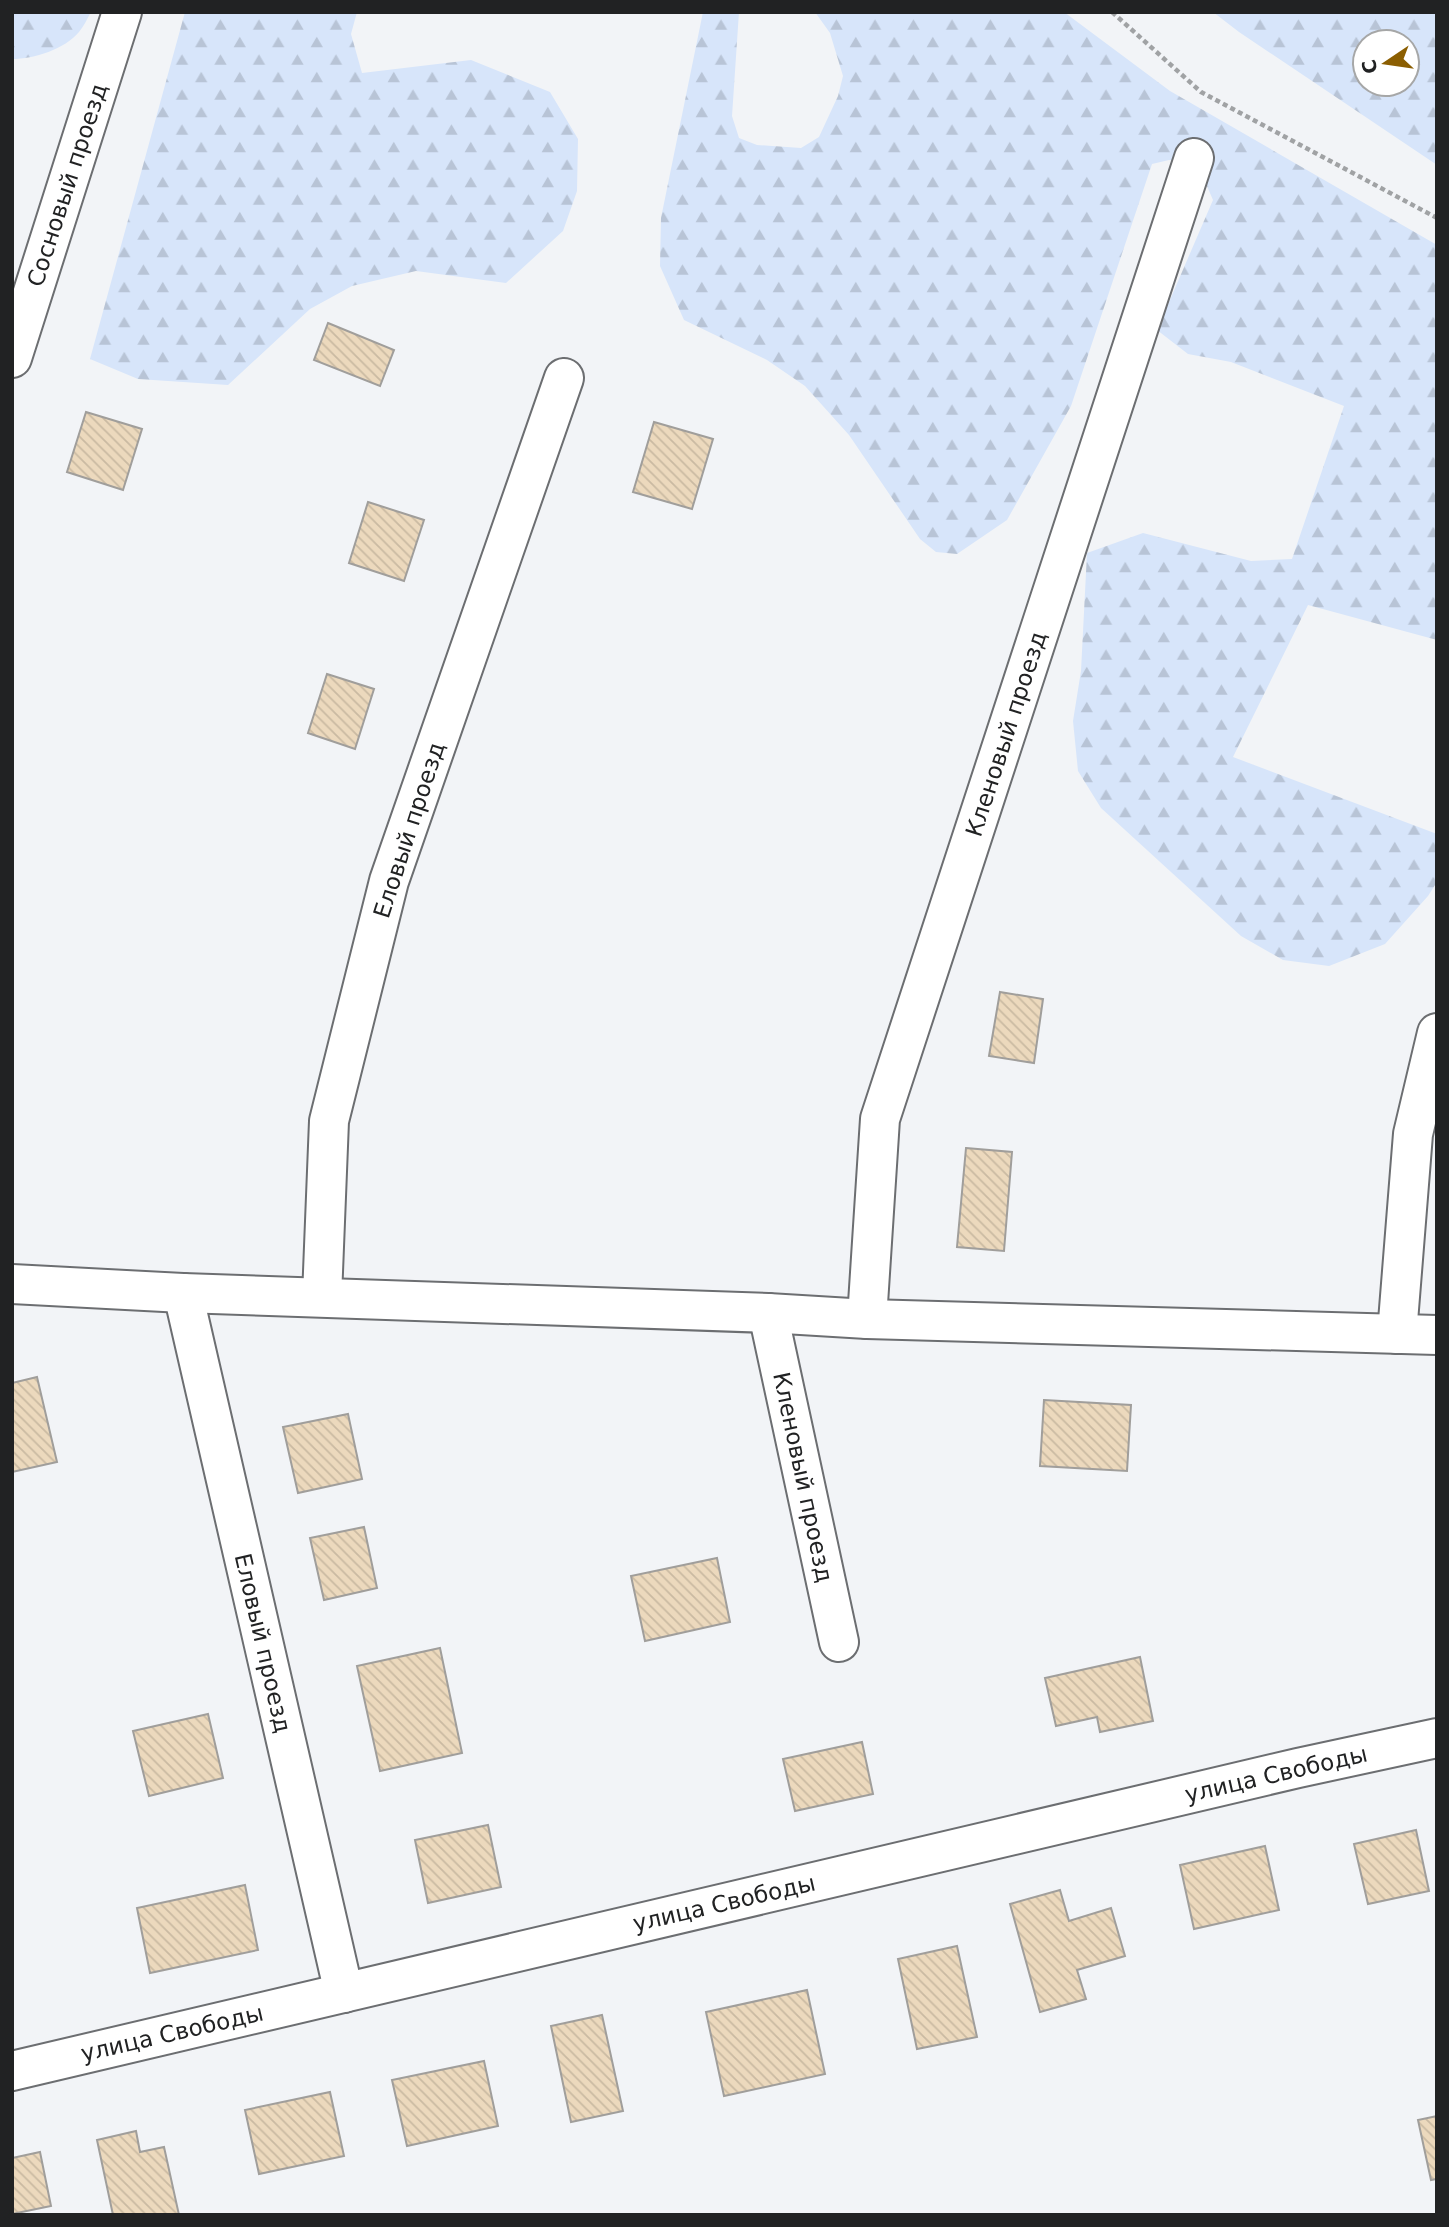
<svg xmlns="http://www.w3.org/2000/svg" width="1449" height="2227" viewBox="0 0 1449 2227" font-family="'DejaVu Sans',sans-serif">
  <defs>
    <pattern id="forest-firs" width="22" height="20" patternUnits="userSpaceOnUse" patternTransform="scale(1.75)"><rect width="22" height="20" fill="#d7e5fa"/><path d="M5 1l3.5 6h-7zM16 11l3.5 6h-7z" fill="#b8c4d6"/></pattern>
    <pattern id="building-back-hatch" width="6" height="6" patternUnits="userSpaceOnUse" patternTransform="scale(1.75)"><rect width="6" height="6" fill="#ecd9bd"/><path d="M-1 5l2 2M0 0l6 6M5-1l2 2" fill="none" stroke="#cabaa2"/></pattern>
  </defs>
  <rect width="100%" height="100%" fill="#f2f4f7"/>
  <g fill="url(#forest-firs)" fill-rule="evenodd">
    <path d="M12 12H91C87 19 84 26 79 32 65 49 34 59 12 59Z"/>
    <path d="M185 12H357L351 34 362 73 471 60 550 92 578 139 577 191 563 231 506 283 416 271 352 286 310 309 228 385 138 379 90 359Z"/>
    <path d="M703 12H739L732 116 739 138 757 145 801 148 819 137 838 96 843 76 830 33 815 12H1064L1170 91 1437 245V640L1308 605 1233 757 1437 834V882L1428 896 1385 944 1329 966 1283 960 1241 936 1101 808 1078 771 1073 721 1081 671 1087 553 1143 533 1251 561 1292 559 1344 406 1231 362 1188 354 1157 330 1213 200 1197 163 1169 160 1152 164 1071 406 1007 520 957 554 936 552 920 539 849 435 805 386 767 360 684 320 660 266 661 218Z"/>
    <path d="M1213 12H1437V165L1239 32ZM1365 42H1407V84H1365Z"/>
  </g>
  <g fill="url(#building-back-hatch)" stroke="#a09e9b" stroke-width="2">
    <path d="M328 323 394 350 380 386 314 360Z"/>
    <path d="M86 412 142 429 123 490 67 472Z"/>
    <path d="M654 422 713 439 692 509 633 492Z"/>
    <path d="M368 502 424 520 404 581 349 563Z"/>
    <path d="M327 674 374 689 355 749 308 733Z"/>
    <path d="M1000 992 1043 999 1034 1063 989 1056Z"/>
    <path d="M966 1148 1012 1152 1004 1251 957 1247Z"/>
    <path d="M37 1377 57 1462 12 1472V1383Z"/>
    <path d="M1044 1400 1131 1405 1127 1471 1040 1466Z"/>
    <path d="M348 1414 362 1479 298 1493 283 1427Z"/>
    <path d="M364 1527 377 1588 324 1600 310 1538Z"/>
    <path d="M717 1558 730 1622 645 1641 631 1576Z"/>
    <path d="M440 1648 462 1753 380 1771 357 1666Z"/>
    <path d="M1140 1657 1153 1721 1100 1732 1097 1717 1056 1726 1045 1678Z"/>
    <path d="M208 1714 223 1778 149 1796 133 1731Z"/>
    <path d="M862 1742 873 1794 795 1811 783 1759Z"/>
    <path d="M488 1825 501 1887 428 1903 415 1840Z"/>
    <path d="M1416 1830 1429 1891 1368 1904 1354 1844Z"/>
    <path d="M1265 1846 1279 1910 1194 1929 1180 1865Z"/>
    <path d="M245 1885 258 1950 150 1973 137 1908Z"/>
    <path d="M1060 1890 1069 1921 1111 1908 1125 1956 1077 1970 1086 1999 1040 2012 1010 1904Z"/>
    <path d="M957 1946 977 2037 917 2049 898 1959Z"/>
    <path d="M807 1990 825 2074 724 2096 706 2012Z"/>
    <path d="M602 2015 623 2111 571 2122 551 2026Z"/>
    <path d="M484 2061 498 2126 407 2146 392 2080Z"/>
    <path d="M330 2092 344 2156 259 2174 245 2110Z"/>
    <path d="M1437 2116V2179L1431 2180 1418 2120Z"/>
    <path d="M136 2131 140 2152 164 2147 179 2215H113L97 2140Z"/>
    <path d="M40 2152 51 2206 12 2214V2158Z"/>
  </g>
  <g fill="none" stroke-linecap="round" stroke-linejoin="round">
    <g stroke="#6c6e71" stroke-width="42">
      <g id="minor">
        <path d="M12 358 122 12"/>
        <path d="M12 1284 183 1293 768 1313 867 1319 1437 1335"/>
        <path d="M183 1293 344 1993"/>
        <path d="M322 1297 329 1121 389 881 564 378"/>
        <path d="M768 1313 839 1642"/>
        <path d="M867 1319 880 1119 1194 158"/>
        <path d="M1397 1334 1413 1134 1437 1033"/>
        <path d="M12 2071 1298 1768 1437 1738"/>
      </g>
    </g>
    <path stroke="#a0a2a4" stroke-width="4.5" stroke-dasharray="5 3.5" stroke-linecap="butt" d="M1112 12 1201 92 1437 218"/>
    <use href="#minor" stroke="#fff" stroke-width="38"/>
  </g>
  <g text-anchor="middle" stroke-width="5" stroke-linejoin="round" paint-order="stroke">
    <g font-size="23" fill="#212223" stroke="#fff">
      <text transform="translate(67 185) rotate(-72)" y="8">Сосновый проезд</text>
      <text transform="translate(1006 734) rotate(-72)" y="8">Кленовый проезд</text>
      <text transform="translate(409 830) rotate(-72)" y="8">Еловый проезд</text>
      <text transform="translate(803 1477) rotate(78)" y="8">Кленовый проезд</text>
      <text transform="translate(263 1643) rotate(77)" y="8">Еловый проезд</text>
      <text transform="translate(1276 1774) rotate(-13)" y="8">улица Свободы</text>
      <text transform="translate(724 1903) rotate(-13)" y="8">улица Свободы</text>
      <text transform="translate(172 2033) rotate(-13)" y="8">улица Свободы</text>
    </g>
  </g>
  <rect width="1449" height="2227" fill="none" stroke="#212223" stroke-width="28"/>
  <g transform="translate(1386 63) rotate(257)"><circle r="33" fill="#ffffff" stroke="#a6a7a7" stroke-width="2"/>
  <path d="M0-5L12 26L0 18L-12 26Z" fill="#8b5e01"/>
  <text y="-10" font-size="19" font-weight="bold" text-anchor="middle" fill="#212223">С</text>
  </g>
</svg>
